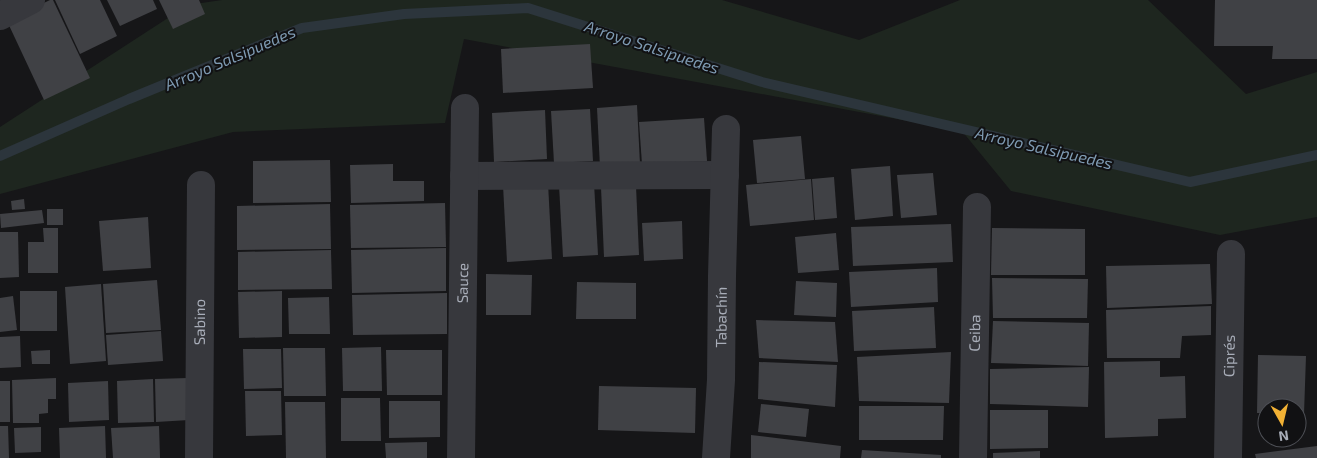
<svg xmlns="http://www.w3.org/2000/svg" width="1317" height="458" viewBox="0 0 1317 458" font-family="'Exo 2',sans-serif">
  <rect width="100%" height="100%" fill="#161618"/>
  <path fill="#1e261f" d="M222 0H722L859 40 960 0H1148L1246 94 1317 72V217L1220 235 1011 191 962 131 464 39 445 123 233 132 0 194V127L188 5Z"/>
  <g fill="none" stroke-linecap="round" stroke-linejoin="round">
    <path stroke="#2c353c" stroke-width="10" d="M0 156 129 99 302 28 404 14 528 8 762 82 1190 182 1317 155"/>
  </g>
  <g fill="#404145">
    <path d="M50 0H53L90 78 44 100 7 21Z"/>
    <path d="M55 0H100L117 36 80 54Z"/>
    <path d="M107 0H153L157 9 120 26Z"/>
    <path d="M159 0H199L205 14 173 29Z"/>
    <path d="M1215 0H1273V5V0H1317V59H1272L1273 46H1214Z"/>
    <path d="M590 44 593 88 503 93 501 49Z"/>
    <path d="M637 105 640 164 600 167 597 108Z"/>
    <path d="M590 109 593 161 554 163 551 111Z"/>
    <path d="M545 110 547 159 494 162 492 113Z"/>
    <path d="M704 118 707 161 642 164 639 122Z"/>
    <path d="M801 136 805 179 757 183 753 140Z"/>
    <path d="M330 160 331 202 253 203V161Z"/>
    <path d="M393 164V181H424V201L351 203 350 165Z"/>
    <path d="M890 166 893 216 855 220 851 169Z"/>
    <path d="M933 173 937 215 901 218 897 175Z"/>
    <path d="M834 177 837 218 815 220 812 179Z"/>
    <path d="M811 179 814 220 750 226 746 185Z"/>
    <path d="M548 183 552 259 507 262 503 185Z"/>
    <path d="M594 183 598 255 563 257 559 185Z"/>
    <path d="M636 186 639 255 604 257 601 187Z"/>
    <path d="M24 199 25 209 12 210 11 201Z"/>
    <path d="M445 203 446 247 351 248 350 205Z"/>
    <path d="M330 204 331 249 237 250V206Z"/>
    <rect x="47" y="209" width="16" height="16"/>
    <path d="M42 210 44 223 1 228 0 214Z"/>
    <path d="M148 217 151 268 103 271 99 221Z"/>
    <path d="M682 221 683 259 644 261 642 223Z"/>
    <path d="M951 224 953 262 853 266 851 227Z"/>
    <path d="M43 228H58V273H28V242H44Z"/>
    <path d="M992 228 1085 229V275H991Z"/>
    <path d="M0 232H18L19 277 0 278Z"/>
    <path d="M836 233 839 270 798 273 795 237Z"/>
    <path d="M446 248V291L352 293 351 250Z"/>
    <path d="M331 250 332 289 238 290V252Z"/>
    <path d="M1210 264 1212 304 1107 308 1106 266Z"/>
    <path d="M937 268 938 302 851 307 849 272Z"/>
    <path d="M486 274 532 275 531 315H486Z"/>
    <path d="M992 278 1088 279 1087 318H993Z"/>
    <path d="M157 280 161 330 106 333 103 284Z"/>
    <path d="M796 281 837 283 836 317 794 315Z"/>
    <path d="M577 282 636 283V319H576Z"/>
    <path d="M101 284 106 361 70 364 65 287Z"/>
    <rect x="20" y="291" width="37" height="40"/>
    <path d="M282 291V337L239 338 238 292Z"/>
    <path d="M447 293V334L353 335 352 295Z"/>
    <path d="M13 296 17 330 0 332V298Z"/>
    <path d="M329 297 330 334H289L288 298Z"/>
    <path d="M1211 306V335L1182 336 1180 358H1107L1106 310Z"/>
    <path d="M934 307 936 348 854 351 852 311Z"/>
    <path d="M756 320 835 322 838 362 759 358Z"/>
    <path d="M993 321 1089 323 1088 366 991 363Z"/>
    <path d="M161 331 163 361 108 365 106 335Z"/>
    <path d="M20 336 21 367 0 368V337Z"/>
    <path d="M381 347 382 391H343L342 348Z"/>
    <path d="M283 348H325L326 396H284Z"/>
    <path d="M243 349H281L282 388 244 389Z"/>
    <path d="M50 350V364H32L31 351Z"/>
    <path d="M386 350H442V395H387Z"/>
    <path d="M951 352 949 403 859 401 857 357Z"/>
    <path d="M1258 355 1306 356 1304 414H1297V408H1267V413H1257Z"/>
    <path d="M1160 361V377L1185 376 1186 418 1158 419V436L1105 438 1104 362Z"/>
    <path d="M759 362 837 365 835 407 758 399Z"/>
    <path d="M1089 367 1088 407 990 404V369Z"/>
    <path d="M56 378V399H48V413L39 414V423H13L12 380Z"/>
    <path d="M188 378 189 420 156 422 155 379Z"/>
    <path d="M153 379 154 422 118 423 117 381Z"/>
    <rect x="0" y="381" width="10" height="41"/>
    <path d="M108 381 109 420 69 422 68 383Z"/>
    <path d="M599 386 696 388 695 433 598 430Z"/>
    <path d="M245 391H281L282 435 246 436Z"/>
    <path d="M341 398H380L381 441H341Z"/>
    <path d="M389 401H440V437L389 438Z"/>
    <path d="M285 402H325L326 458H286Z"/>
    <path d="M761 404 809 409 806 437 758 432Z"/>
    <path d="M859 406H944L943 440H859Z"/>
    <path d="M990 410H1048V448L990 449Z"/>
    <path d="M0 426H8L9 458H0Z"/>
    <path d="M105 426 106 458H60L59 428Z"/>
    <path d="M159 426 160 458H113L111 428Z"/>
    <path d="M41 427V452L15 453 14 428Z"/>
    <path d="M751 435 841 446 840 458H751Z"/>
    <path d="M427 442V458H386L385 443Z"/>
    <path d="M1317 446V458H1256L1255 454Z"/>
    <path d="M862 450 941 455V458H861Z"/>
    <path d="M1040 451V458H993V453Z"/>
  </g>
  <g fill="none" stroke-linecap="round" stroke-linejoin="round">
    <g stroke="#37383d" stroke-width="28">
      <path d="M0 16 31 0"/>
      <path d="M464 176 725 175"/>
      <path id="s1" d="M199 458 201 185"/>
      <path id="s2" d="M461 458 465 108"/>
      <path id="s3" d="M716 458 721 380 722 276 726 129"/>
      <path id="s4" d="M973 458 977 207"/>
      <path id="s5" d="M1228 458 1231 254"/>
    </g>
  </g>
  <g text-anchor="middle" stroke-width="4" stroke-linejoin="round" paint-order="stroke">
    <g font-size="15" fill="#a8adb8" stroke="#111113">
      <text dy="5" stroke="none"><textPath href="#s2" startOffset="175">Sauce</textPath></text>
      <text dy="5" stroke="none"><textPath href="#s3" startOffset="141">Tabachín</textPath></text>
      <text dy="5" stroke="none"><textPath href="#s1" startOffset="136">Sabino</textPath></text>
      <text dy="5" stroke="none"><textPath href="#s4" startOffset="125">Ceiba</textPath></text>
      <text dy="5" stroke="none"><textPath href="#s5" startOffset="102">Ciprés</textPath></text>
    </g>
    <g font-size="16" font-style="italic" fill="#7f9bb3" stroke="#111113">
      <text transform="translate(652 47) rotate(18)" y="6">Arroyo Salsipuedes</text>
      <text transform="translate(230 58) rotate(-23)" y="6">Arroyo Salsipuedes</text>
      <text transform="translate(1044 148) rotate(13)" y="6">Arroyo Salsipuedes</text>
    </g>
  </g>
  <g transform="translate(1282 423) rotate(172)"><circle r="24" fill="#111113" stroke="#4d4f55"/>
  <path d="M0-4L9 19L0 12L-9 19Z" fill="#f2b134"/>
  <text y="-8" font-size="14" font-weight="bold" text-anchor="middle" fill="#a8adb8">N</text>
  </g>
</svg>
